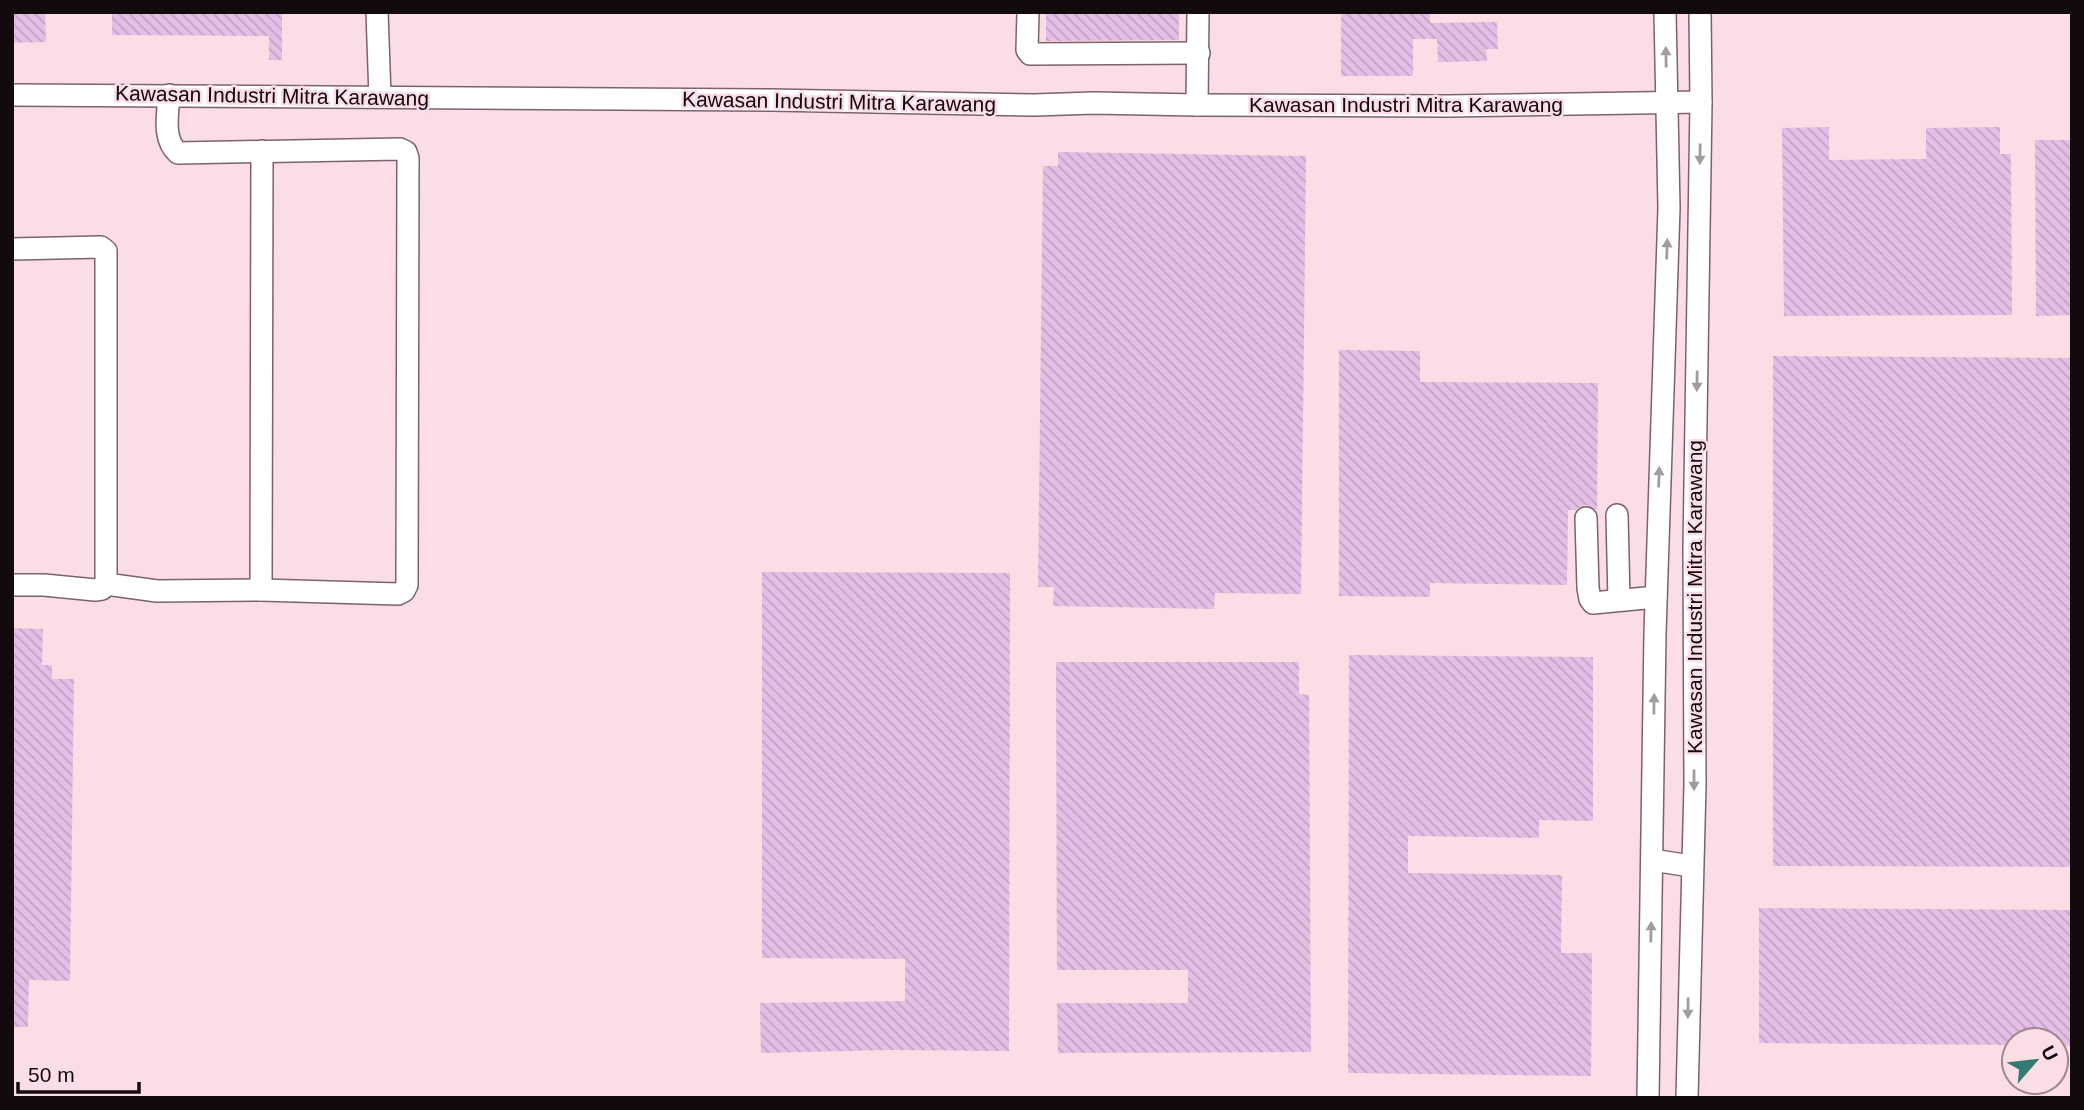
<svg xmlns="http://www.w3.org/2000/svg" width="2084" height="1110" viewBox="0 0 2084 1110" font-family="Arial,sans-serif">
  <defs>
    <pattern id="building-back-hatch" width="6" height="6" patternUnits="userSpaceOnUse" patternTransform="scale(1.75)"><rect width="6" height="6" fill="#e4bee5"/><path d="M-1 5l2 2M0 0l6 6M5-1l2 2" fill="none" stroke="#c3a2c3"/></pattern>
  </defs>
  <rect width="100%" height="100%" fill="#fadde5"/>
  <g fill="url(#building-back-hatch)">
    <path d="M12 12H45L46 42 12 43Z"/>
    <path d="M112 12H282V60H269V36L112 35Z"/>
    <path d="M1046 12H1179V40L1046 41Z"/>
    <path d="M1341 12H1430V23L1497 22 1498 49H1486L1487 61 1438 62 1437 39H1413V76H1341Z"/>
    <path d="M1829 127V160L1926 159V128L2000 127V154H2011L2012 315 1784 316 1782 128Z"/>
    <path d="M2035 140H2072V315L2036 316Z"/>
    <path d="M1058 152 1306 156 1301 594 1215 593 1214 609 1053 606 1054 587H1038L1043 166H1058Z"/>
    <path d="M1339 350 1420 351V382L1598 383 1597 510 1586 505 1580 507 1576 510H1568L1567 585 1430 583V597L1339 596Z"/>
    <path d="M1773 356 2072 358V867L1773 866Z"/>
    <path d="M762 572 1010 573 1009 1051 889 1050 761 1053 760 1003 905 1001V959L762 958Z"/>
    <path d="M12 628 43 629 42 665H52V679H74L70 981 29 980 28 1027H12Z"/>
    <path d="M1349 655 1593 657V821L1539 820V838L1408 836V873L1562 875 1561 953H1592L1591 1076 1348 1073Z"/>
    <path d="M1056 662H1299V694L1309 695 1311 1052 1058 1053 1057 1003H1188V970H1057Z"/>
    <path d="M1759 908 2072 910V1046H2056V1040H2014V1045L1759 1043Z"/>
  </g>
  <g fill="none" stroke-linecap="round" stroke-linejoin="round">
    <g stroke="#7c636a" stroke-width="24">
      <g id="minor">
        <path d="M377 12 380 97"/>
        <path d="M1028 12 1027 50 1030 54 1199 53"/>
        <path d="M12 95 771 100 1035 105 1093 103 1197 105 1448 106 1701 102"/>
        <path d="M1197 105 1198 12"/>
        <path d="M12 249 101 247 106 251V584"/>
        <path d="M1617 515 1619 600"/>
        <path d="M1586 518 1588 588 1590 599 1593 603 1656 597"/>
        <path d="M12 585H44L95 590 102 589 106 584 157 591 261 590 398 594 404 591 407 585 408 158 406 152 400 149 178 153C162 139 168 114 169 95"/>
        <path d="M261 590 262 151"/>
        <path d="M1652 860 1691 866"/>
        <path d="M1648 1098 1655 633 1669 208 1665 12"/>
        <path d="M1687 1098 1695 785 1694 548 1701 102 1700 12"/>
      </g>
    </g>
    <use href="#minor" stroke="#fff" stroke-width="21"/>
  </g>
  <defs><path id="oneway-solid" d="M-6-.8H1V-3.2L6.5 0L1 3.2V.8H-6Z" transform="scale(1.75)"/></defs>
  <g fill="#a19d9e">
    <use href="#oneway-solid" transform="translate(1666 57) rotate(-91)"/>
    <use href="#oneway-solid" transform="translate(1700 154) rotate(91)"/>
    <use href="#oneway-solid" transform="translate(1667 249) rotate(-88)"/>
    <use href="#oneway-solid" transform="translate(1697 381) rotate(91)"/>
    <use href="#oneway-solid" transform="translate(1659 477) rotate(-88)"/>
    <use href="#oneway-solid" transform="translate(1654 704) rotate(-89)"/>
    <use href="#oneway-solid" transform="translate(1694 780) rotate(90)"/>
    <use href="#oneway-solid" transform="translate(1651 932) rotate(-89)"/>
    <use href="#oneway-solid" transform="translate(1688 1008) rotate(91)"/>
  </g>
  <g text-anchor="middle" stroke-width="5" stroke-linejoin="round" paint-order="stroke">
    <g font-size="21" fill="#130a0d" stroke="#fadde5">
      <text transform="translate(272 96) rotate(1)" y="7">Kawasan Industri Mitra Karawang</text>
      <text transform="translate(839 102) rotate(1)" y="7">Kawasan Industri Mitra Karawang</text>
      <text x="1406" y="112">Kawasan Industri Mitra Karawang</text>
      <text transform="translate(1695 597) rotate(-90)" y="7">Kawasan Industri Mitra Karawang</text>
    </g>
  </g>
  <rect width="2084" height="1110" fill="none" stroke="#130a0d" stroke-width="28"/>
  <g transform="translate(2035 1061) rotate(62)"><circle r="33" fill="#fadde5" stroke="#9e898f" stroke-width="2"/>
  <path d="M0-5L12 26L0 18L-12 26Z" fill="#337a73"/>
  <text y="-10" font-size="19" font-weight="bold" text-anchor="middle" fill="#130a0d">U</text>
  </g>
  <path d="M18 1082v10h121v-10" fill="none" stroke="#130a0d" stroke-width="3.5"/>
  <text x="28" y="1082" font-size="21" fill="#130a0d" stroke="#fadde5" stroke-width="5" paint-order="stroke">50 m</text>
</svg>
